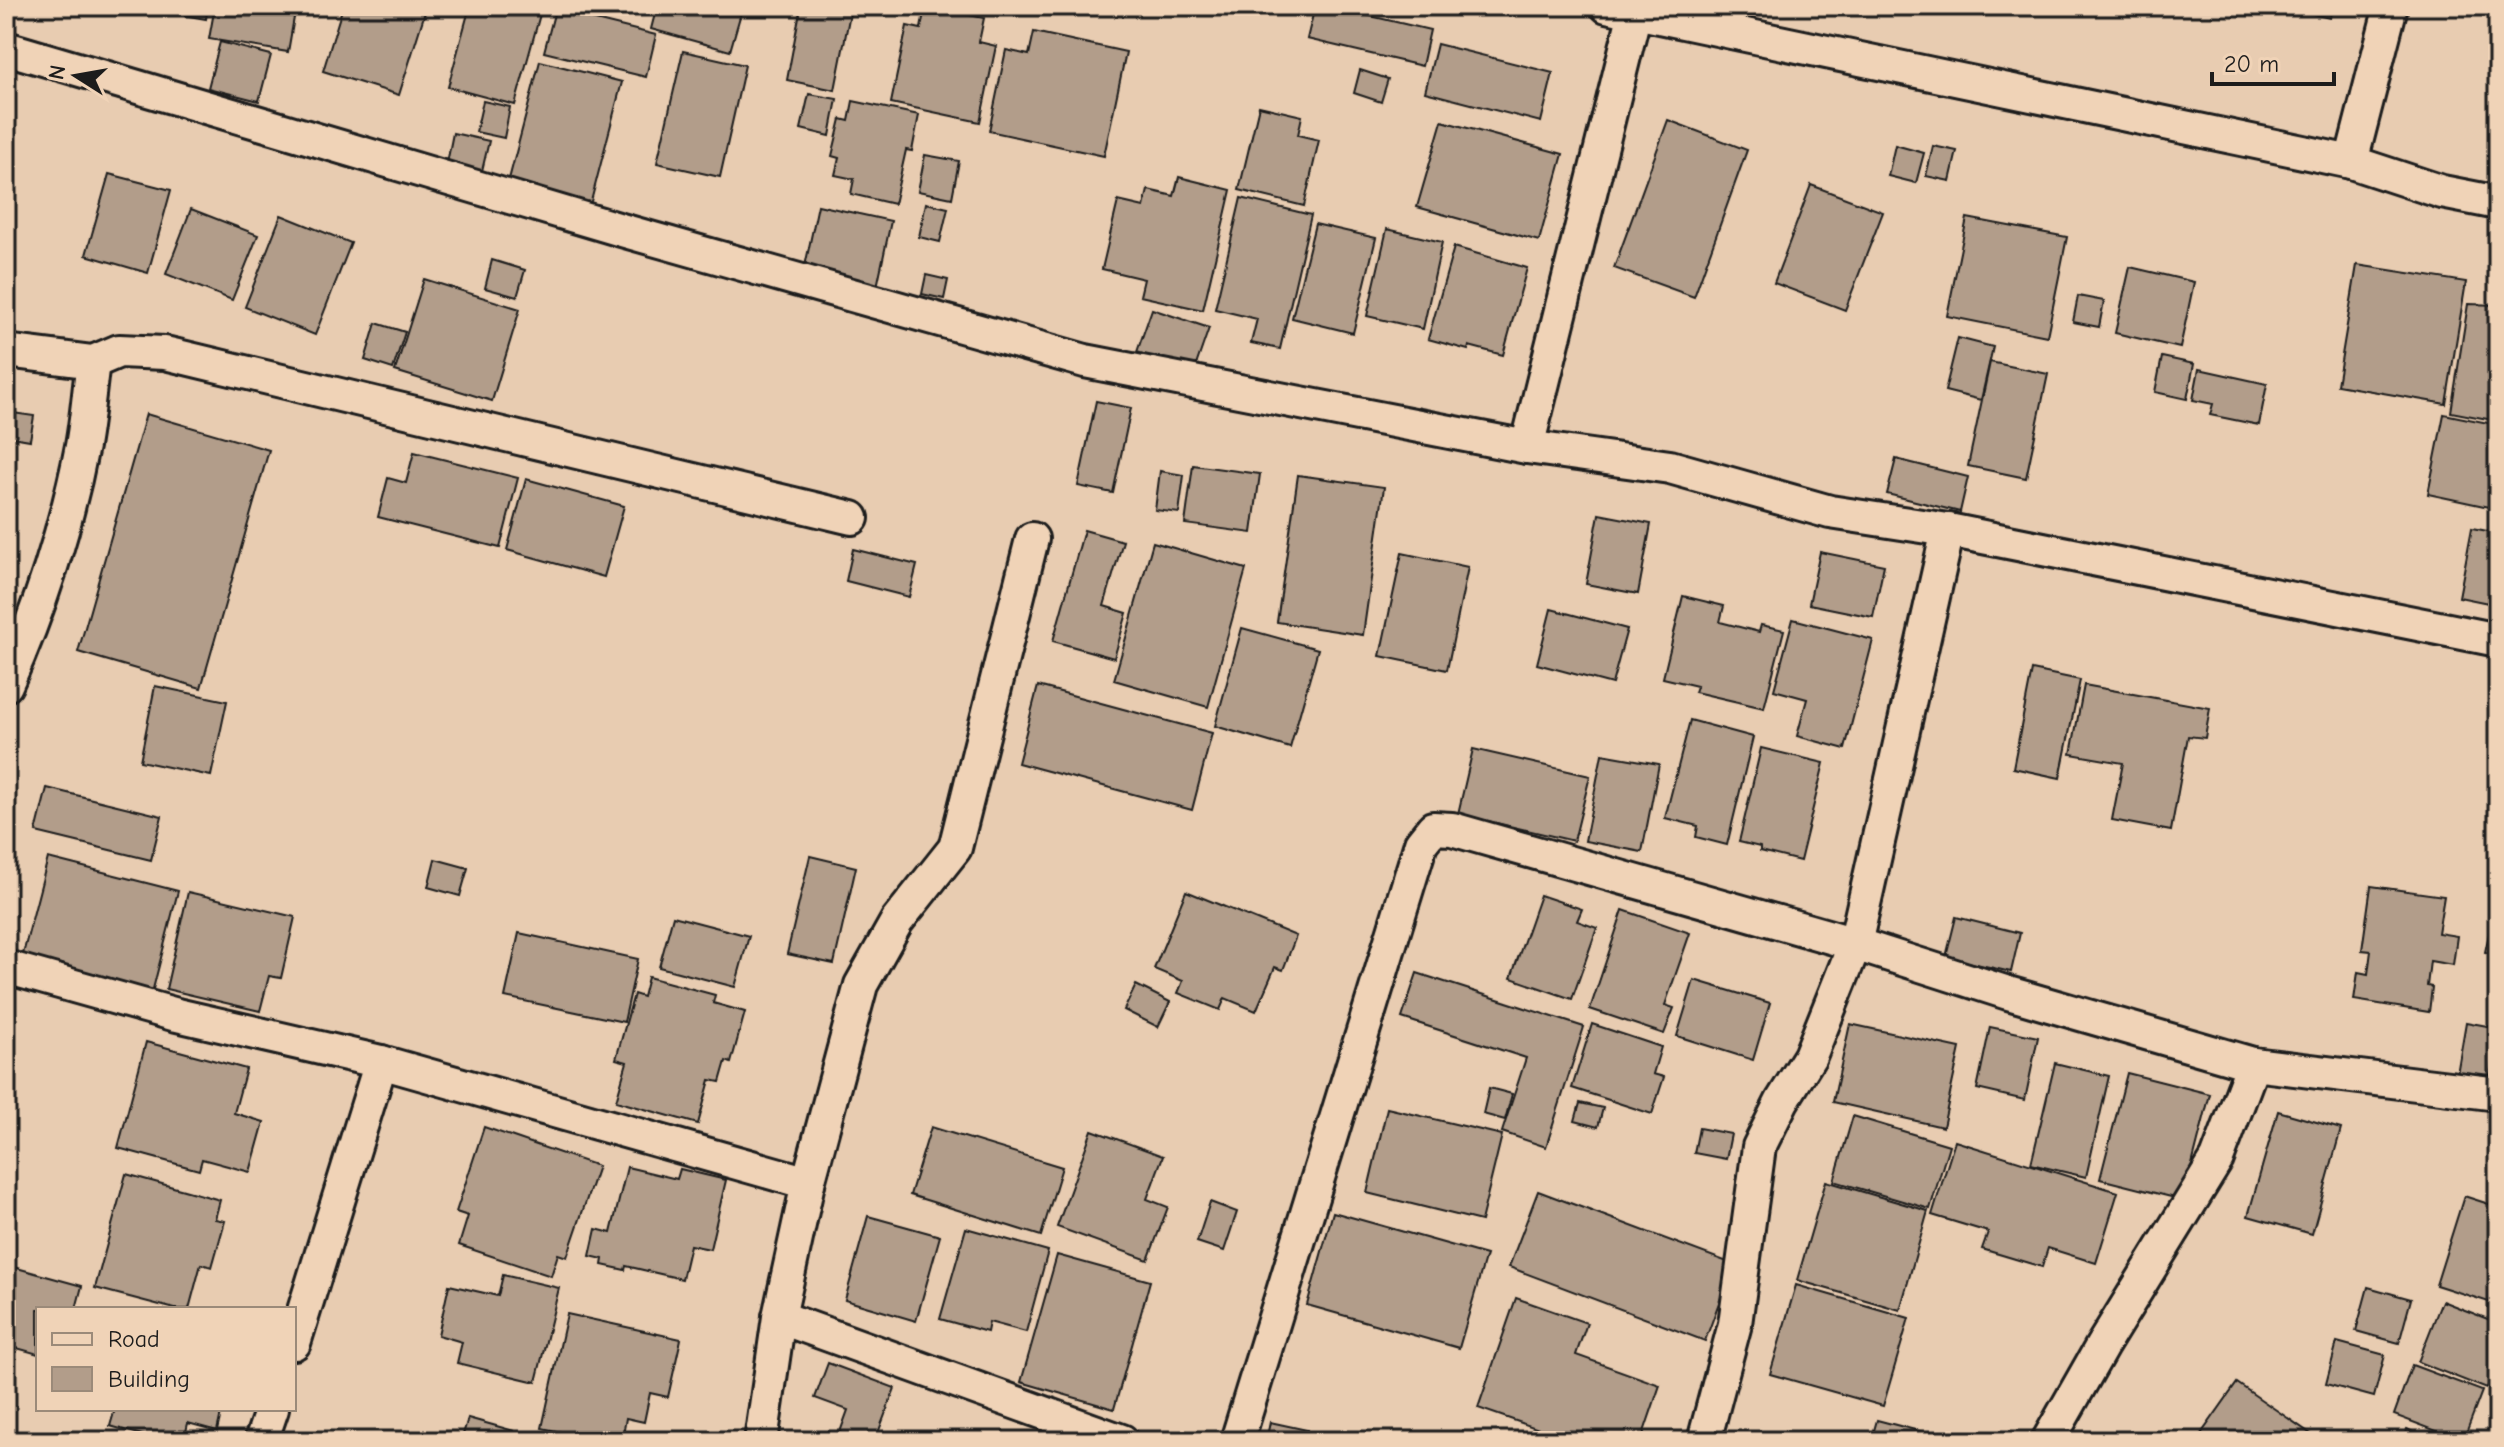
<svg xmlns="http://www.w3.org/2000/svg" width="2504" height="1447" viewBox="0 0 2504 1447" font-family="'Comic Neue',sans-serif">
  <rect width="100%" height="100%" fill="#e8ccb1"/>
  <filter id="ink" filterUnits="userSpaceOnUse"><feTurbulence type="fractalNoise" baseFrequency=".0125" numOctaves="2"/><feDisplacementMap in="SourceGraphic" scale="16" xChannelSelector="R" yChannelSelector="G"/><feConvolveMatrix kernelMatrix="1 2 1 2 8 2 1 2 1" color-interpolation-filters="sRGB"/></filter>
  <g filter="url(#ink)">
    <g fill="#b29d8a" stroke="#1c1c1c" stroke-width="2">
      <path d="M133 6H208L206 19Z"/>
      <path d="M215 6H296L288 52 209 39Z"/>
      <path d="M343 6H427L399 95 323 71Z"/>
      <path d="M470 6 542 7 515 105 448 87Z"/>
      <path d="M559 6H607L604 17Z"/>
      <path d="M657 6H743L730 51 651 29Z"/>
      <path d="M801 6 851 8 835 90 787 80Z"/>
      <path d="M925 6 984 18 979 42 996 46 980 122 891 103 907 26 921 29Z"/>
      <path d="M1315 6H1328L1430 30 1422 66 1307 39Z"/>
      <path d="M2276 6H2332L2330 18Z"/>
      <path d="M555 10 656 35 646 77 544 52Z"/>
      <path d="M1034 32 1126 52 1104 156 989 131 1006 50 1029 55Z"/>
      <path d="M220 42 271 55 259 101 208 88Z"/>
      <path d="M1437 44 1553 73 1541 122 1425 92Z"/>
      <path d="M683 51 745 65 720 177 657 163Z"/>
      <path d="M540 61 622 82 589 209 507 187Z"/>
      <path d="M1360 70 1388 79 1381 102 1354 93Z"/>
      <path d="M809 94 837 99 830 136 801 129Z"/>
      <path d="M483 101 510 107 504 138 476 132Z"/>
      <path d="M853 101 919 115 912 151 906 150 894 204 851 194 854 179 835 175 839 158 832 156 841 119 849 121Z"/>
      <path d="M1259 106 1302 116 1298 135 1319 140 1304 206 1239 190Z"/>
      <path d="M1668 120 1747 150 1694 297 1614 268Z"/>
      <path d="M1442 121 1563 154 1539 241 1417 207Z"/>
      <path d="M453 133 489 141 481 175 446 168Z"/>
      <path d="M1895 145 1924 153 1916 183 1888 176Z"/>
      <path d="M1933 146 1957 151 1950 181 1926 176Z"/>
      <path d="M925 155 959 161 952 198 918 191Z"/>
      <path d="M109 174 171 190 148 273 86 255Z"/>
      <path d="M1179 177 1231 190 1203 310 1140 296 1144 279 1102 269 1118 201 1144 207 1148 190 1174 196Z"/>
      <path d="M1811 185 1883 212 1845 310 1774 283Z"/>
      <path d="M1241 198 1311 215 1280 349 1251 343 1257 319 1215 309Z"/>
      <path d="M926 203 948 208 940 242 919 237Z"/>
      <path d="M818 205 891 221 877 287 804 271Z"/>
      <path d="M191 209 258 235 232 300 166 274Z"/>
      <path d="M281 215 351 243 315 335 245 307Z"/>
      <path d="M1967 218 2067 237 2047 336 1947 316Z"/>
      <path d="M1315 224 1376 238 1353 333 1292 318Z"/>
      <path d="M1387 229 1442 242 1423 329 1367 316Z"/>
      <path d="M1454 247 1527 268 1503 355 1469 346 1468 350 1428 339Z"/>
      <path d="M492 260 525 270 517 297 485 288Z"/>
      <path d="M2357 265 2466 282 2446 404 2337 385Z"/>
      <path d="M2130 267 2194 282 2180 348 2115 333Z"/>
      <path d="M926 275 948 280 944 299 922 294Z"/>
      <path d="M424 279 520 309 492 401 395 371Z"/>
      <path d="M2078 296 2104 301 2099 327 2073 322Z"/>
      <path d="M2468 304 2498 305V421L2451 412Z"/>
      <path d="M1152 309 1209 328 1194 371 1137 352Z"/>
      <path d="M376 323 405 332 393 369 365 360Z"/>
      <path d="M1958 338 1993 347 1981 400 1945 391Z"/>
      <path d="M2162 357 2194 364 2187 399 2155 392Z"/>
      <path d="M1990 362 2048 374 2026 478 1968 466Z"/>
      <path d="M2199 369 2267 384 2259 425 2210 415 2213 404 2193 400Z"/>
      <path d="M1096 401 1131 408 1113 493 1078 486Z"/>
      <path d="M6 412 34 416 30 440 6 436Z"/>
      <path d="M146 414 269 450 201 688 78 652Z"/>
      <path d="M2444 414 2498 425V509L2428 494Z"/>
      <path d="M414 452 518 478 500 548 378 517 388 478 406 483Z"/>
      <path d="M1896 459 1968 477 1960 512 1887 494Z"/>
      <path d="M1193 465 1260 474 1252 533 1185 524Z"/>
      <path d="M1160 471 1184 475 1179 513 1155 510Z"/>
      <path d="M1298 475 1384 487 1363 635 1277 622Z"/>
      <path d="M526 479 624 506 604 577 507 550Z"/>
      <path d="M1599 514 1651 524 1638 594 1586 584Z"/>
      <path d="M2472 528 2498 533V605L2459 597Z"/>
      <path d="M1084 530 1123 541 1104 606 1127 613 1114 658 1053 641Z"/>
      <path d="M1153 542 1246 569 1208 707 1114 680Z"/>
      <path d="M853 549 917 565 909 597 846 581Z"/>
      <path d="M1820 552 1884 565 1873 617 1809 604Z"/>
      <path d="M1402 553 1468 567 1447 670 1380 656Z"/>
      <path d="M1683 596 1724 606 1720 622 1759 632 1761 625 1784 630 1764 708 1695 692 1697 686 1663 678Z"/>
      <path d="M1551 609 1627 629 1612 684 1537 664Z"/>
      <path d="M1793 619 1873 640 1845 749 1797 736 1807 699 1774 690Z"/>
      <path d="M1242 628 1318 649 1290 748 1215 726Z"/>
      <path d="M2032 670 2080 680 2060 778 2013 768Z"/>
      <path d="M2084 685 2210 708 2205 738 2188 736 2171 831 2112 820 2123 763 2071 754Z"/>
      <path d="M155 686 227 701 211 776 140 761Z"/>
      <path d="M1038 686 1212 733 1192 810 1018 763Z"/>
      <path d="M1690 720 1753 737 1727 845 1696 837 1698 826 1665 818Z"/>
      <path d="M1761 748 1824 763 1800 861 1760 851V847L1739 842Z"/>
      <path d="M1473 749 1590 776 1574 841 1458 814Z"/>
      <path d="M1602 754 1659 764 1642 852 1585 841Z"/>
      <path d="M47 788 162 816 151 860 36 832Z"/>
      <path d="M810 856 856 867 834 964 787 954Z"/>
      <path d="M48 858 178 891 152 993 22 958Z"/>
      <path d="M435 859 468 868 460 896 428 887Z"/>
      <path d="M2371 886 2444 896 2438 933 2457 936 2453 965 2430 961 2427 986 2432 987 2429 1012 2354 1000 2358 972 2368 974 2371 951 2362 950Z"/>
      <path d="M1186 891 1296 936 1283 970 1275 967 1256 1011 1225 998 1220 1010 1178 993 1183 981 1154 969Z"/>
      <path d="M188 892 295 917 281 978 269 976 260 1011 166 989Z"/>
      <path d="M2498 894V955L2485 952Z"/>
      <path d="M1540 895 1582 909 1577 921 1597 928 1572 999 1511 978Z"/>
      <path d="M1623 910 1690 933 1665 1005 1674 1008 1664 1034 1590 1009Z"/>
      <path d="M673 916 749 936 735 987 659 967Z"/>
      <path d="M1956 917 2020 933 2011 972 1946 957Z"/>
      <path d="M519 933 638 959 624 1022 505 997Z"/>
      <path d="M1417 973 1584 1027 1546 1147 1502 1132 1526 1058 1402 1018Z"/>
      <path d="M648 977 715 995 713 1003 745 1012 731 1063 726 1061 720 1082 710 1080 698 1124 616 1101 627 1062 616 1059 634 994 643 997Z"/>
      <path d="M1694 980 1770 1003 1753 1060 1677 1036Z"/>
      <path d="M1136 985 1170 1002 1158 1027 1124 1010Z"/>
      <path d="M2466 1022 2498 1028 2489 1080 2457 1074Z"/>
      <path d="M1592 1024 1661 1047 1653 1074 1664 1077 1652 1114 1572 1088Z"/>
      <path d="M1850 1024 1960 1048 1943 1127 1833 1102Z"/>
      <path d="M1990 1027 2038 1037 2025 1100 1977 1089Z"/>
      <path d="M146 1042 246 1069 234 1113 264 1122 250 1172 202 1159 199 1170 118 1148Z"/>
      <path d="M2055 1063 2109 1076 2086 1177 2031 1164Z"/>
      <path d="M2127 1073 2210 1094 2183 1200 2100 1179Z"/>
      <path d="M1489 1088 1512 1094 1505 1120 1483 1114Z"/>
      <path d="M1580 1103 1603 1108 1598 1127 1575 1121Z"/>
      <path d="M1387 1108 1502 1135 1481 1221 1367 1193Z"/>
      <path d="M2278 1111 2341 1129 2312 1234 2248 1216Z"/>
      <path d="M1853 1116 1949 1145 1930 1209 1834 1181Z"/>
      <path d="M484 1127 598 1166 567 1257 558 1254 551 1276 459 1245 468 1216 456 1212Z"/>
      <path d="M931 1127 1062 1167 1041 1236 910 1195Z"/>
      <path d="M1699 1128 1731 1134 1726 1159 1694 1153Z"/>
      <path d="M1092 1130 1163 1156 1147 1199 1168 1207 1148 1260 1057 1227Z"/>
      <path d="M1955 1141 2118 1192 2096 1263 2048 1248 2042 1267 1982 1249 1988 1232 1932 1215Z"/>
      <path d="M627 1167 677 1179 680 1169 726 1180 710 1249 690 1245 682 1279 626 1266 625 1270 602 1265 603 1259 590 1256 596 1229 611 1233Z"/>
      <path d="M126 1174 220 1200 215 1219 225 1221 212 1267 201 1264 189 1309H175L95 1288Z"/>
      <path d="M1826 1181 1928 1211 1900 1310 1797 1280Z"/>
      <path d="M1538 1191 1733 1264 1705 1341 1509 1267Z"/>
      <path d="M2464 1196 2498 1207V1305L2436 1285Z"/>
      <path d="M1210 1202 1237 1212 1224 1251 1197 1242Z"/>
      <path d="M1333 1212 1486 1255 1459 1348 1307 1305Z"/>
      <path d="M868 1216 940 1236 916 1321 845 1300Z"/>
      <path d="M966 1228 1048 1251 1026 1332 989 1322 987 1332 940 1319Z"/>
      <path d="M1057 1255 1150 1281 1114 1409 1021 1382Z"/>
      <path d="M6 1265 82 1286 76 1309H38V1354L6 1345Z"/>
      <path d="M503 1275 559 1288 536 1382 457 1363 462 1342 438 1335 449 1285 498 1296Z"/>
      <path d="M1796 1285 1909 1318 1883 1406 1770 1374Z"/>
      <path d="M2368 1287 2411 1299 2399 1343 2356 1331Z"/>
      <path d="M1516 1298 1587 1323 1576 1355 1660 1385 1641 1441H1574L1478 1408Z"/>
      <path d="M2442 1301 2498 1323V1360L2487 1389 2418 1362Z"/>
      <path d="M567 1314 681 1339 668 1397 650 1393 644 1422 626 1418 622 1441H604L542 1428Z"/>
      <path d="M2337 1342 2385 1355 2374 1397 2326 1384Z"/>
      <path d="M828 1363 895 1388 875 1441H855L839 1435 848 1410 815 1398Z"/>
      <path d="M2412 1365 2482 1391 2463 1441 2394 1415Z"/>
      <path d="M2237 1383 2311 1434 2306 1441H2196Z"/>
      <path d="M115 1409H222L217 1431 188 1423 184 1441H164L110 1426Z"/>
      <path d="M468 1418 514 1431 511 1441H461Z"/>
      <path d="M1877 1420 1957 1441H1871Z"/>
      <path d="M1270 1422 1307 1430 1305 1441H1266Z"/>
      <path d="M2407 1429 2430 1441H2401Z"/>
    </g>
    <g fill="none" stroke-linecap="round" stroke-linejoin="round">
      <g stroke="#1c1c1c" stroke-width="38">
        <g id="minor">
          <path d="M1607 6 2351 162 2442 192 2498 203"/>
          <path d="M6 48 618 229 1085 361 1527 447 1670 467 1830 512 1948 530 2498 640"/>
          <path d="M2351 162 2391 6"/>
          <path d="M6 351 93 362 119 351 165 353 852 518"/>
          <path d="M1527 447 1635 12"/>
          <path d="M6 685C39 612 67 525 82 446 87 419 89 390 93 362"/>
          <path d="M6 967 177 1015 381 1062 808 1183"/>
          <path d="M779 1317 1122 1441"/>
          <path d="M294 1343 381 1062"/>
          <path d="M261 1441 272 1409"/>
          <path d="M761 1441 779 1317 808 1183 861 985 897 921 955 848 1032 539"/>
          <path d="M1237 1441 1421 843 1433 828 1452 829 1855 944 2008 993 2253 1064 2498 1094"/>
          <path d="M1704 1441 1735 1324 1759 1147 1782 1101 1810 1056 1855 944 1948 530"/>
          <path d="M2048 1441 2102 1346 2217 1159 2253 1064"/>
        </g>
      </g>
      <use href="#minor" stroke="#f0d3b7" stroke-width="32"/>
    </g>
  </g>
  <rect width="2504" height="1447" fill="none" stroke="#f0d3b7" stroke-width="32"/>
  <rect x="16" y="16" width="2472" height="1415" fill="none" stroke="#1c1c1c" stroke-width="3" filter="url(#ink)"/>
  <rect x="36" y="1307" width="260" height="104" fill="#f0d3b7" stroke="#9b8a79" stroke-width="2"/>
  <rect x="52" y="1333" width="40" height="12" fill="#f0d3b7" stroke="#9b8a79" stroke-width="2"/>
  <text x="108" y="1347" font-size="24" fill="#1c1c1c">Road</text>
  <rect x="52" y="1367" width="40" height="24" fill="#b29d8a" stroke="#9b8a79" stroke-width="2"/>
  <text x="108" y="1387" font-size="24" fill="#1c1c1c">Building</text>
  <g transform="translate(76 76) rotate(281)" stroke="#f0d3b7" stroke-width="6" paint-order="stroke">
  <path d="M0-6L14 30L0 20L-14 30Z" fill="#1c1c1c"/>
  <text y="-12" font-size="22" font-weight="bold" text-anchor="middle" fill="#1c1c1c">N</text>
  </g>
  <path d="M2212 72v12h122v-12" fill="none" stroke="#1c1c1c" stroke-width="4"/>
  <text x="2224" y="72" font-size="24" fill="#1c1c1c" stroke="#f0d3b7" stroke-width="6" paint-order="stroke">20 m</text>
</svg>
